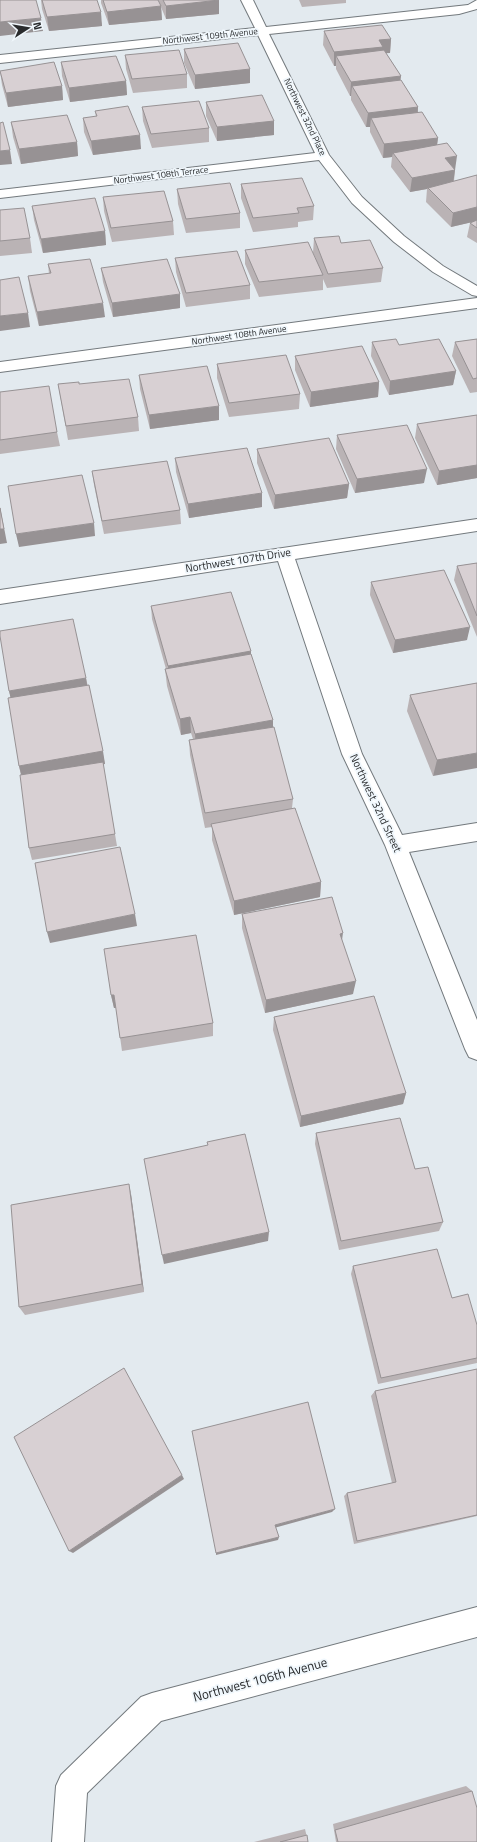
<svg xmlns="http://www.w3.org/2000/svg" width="477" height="1842" viewBox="0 0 477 1842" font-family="'Titillium Web',sans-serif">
  <rect width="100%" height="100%" fill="#e3eaef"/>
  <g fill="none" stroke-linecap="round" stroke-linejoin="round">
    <g stroke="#73797d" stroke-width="2">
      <g id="minor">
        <path d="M241 0H253L266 27 459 6 468 5 477 0V9L459 14 269 34 329 155 362 197 404 236 443 266 477 286V296L472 295 433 272 394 242 352 203 319 160 0 198V190L315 153 258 35 0 63V55L255 28Z"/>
        <path d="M477 298V308L0 372V362Z"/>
        <path d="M477 519V531L295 559 362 754 402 835 477 823V841L409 852 477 1020V1060L469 1057 465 1049 385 845 342 754 278 561 0 604V590Z"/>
        <path d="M477 1607V1637L161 1721 87 1793 84 1842H52L56 1786 61 1775 141 1697 152 1693Z"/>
      </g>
    </g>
    <use href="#minor" fill="#fff" fill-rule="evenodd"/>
  </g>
  <g fill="#bab3b5">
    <path d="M41 0H97L102 26 49 31 42 9Z"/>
    <path d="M101 0H218L219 14 166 19 161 7 162 20 109 25 101 3Z"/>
    <path d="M299 0H346V3L302 7Z"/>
    <path d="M324 31 391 39 390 53H386L401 76 400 80 418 107V113L438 138 437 145 455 170 454 181 477 176V243L467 237 470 223 472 222 451 227 426 202 427 189 410 192 391 167 392 157 383 158 370 132V127H366L351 100V96H350L336 69V66H334L323 45Z"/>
    <path d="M184 49 250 69V83L195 89 184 63Z"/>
    <path d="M125 55 187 74V88L133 93 126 69Z"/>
    <path d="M61 62 126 81 127 95 70 102 62 76Z"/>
    <path d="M0 71 62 86 63 100 8 107 2 85Z"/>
    <path d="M206 102 274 121V135L217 141 206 116Z"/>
    <path d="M142 107 209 128V142L152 148 143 121Z"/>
    <path d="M95 111 141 149 93 155 84 132 83 118 96 117Z"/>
    <path d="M11 122 77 142 78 156 21 164 13 137Z"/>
    <path d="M241 184 314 206 313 220 298 222V227L253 232 241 198Z"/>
    <path d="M177 189 240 213V228L186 233 178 204Z"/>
    <path d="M103 197 173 221 174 235 112 242 104 211Z"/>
    <path d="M32 206 105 231 106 245 43 253 34 220Z"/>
    <path d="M0 210 30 238 32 253 0 256Z"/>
    <path d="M314 238 341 243 383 268 381 282 327 288 323 279V290L259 297 245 264V250L316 259 313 253Z"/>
    <path d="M175 258 250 285V299L186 307 176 272Z"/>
    <path d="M48 264 105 317 39 326 30 291 28 276 49 274Z"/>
    <path d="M101 268 180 308 113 317 103 282Z"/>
    <path d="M477 339V392L470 393 452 356 455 342Z"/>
    <path d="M372 342 399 345 456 371 453 385 389 395 371 356Z"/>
    <path d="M295 356 379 382 378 397 310 407 295 370Z"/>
    <path d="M217 364 300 394 299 409 229 417 217 378Z"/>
    <path d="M139 375 219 420 150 429 140 389Z"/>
    <path d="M58 384H79L138 417 139 431 68 440Z"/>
    <path d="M0 392 57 432 60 446 0 454Z"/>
    <path d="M477 415V478L437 485 415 438 417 424Z"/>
    <path d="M337 435 424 483 355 493 336 449Z"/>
    <path d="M257 449 349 484 347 498 274 509 257 463Z"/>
    <path d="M175 458 262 493V507L189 518 176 472Z"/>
    <path d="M92 471 180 510 181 524 104 534 94 485Z"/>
    <path d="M477 563V637L454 580 457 566Z"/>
    <path d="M371 582 467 640 393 653 370 595Z"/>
    <path d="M151 606 251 651V655L273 727 293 799 292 808 321 882 320 897 234 915 212 840V827L205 828 190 755 189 740 193 739 191 733 181 735 167 686 165 669H166L152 619Z"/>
    <path d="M86 678 105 764H103L117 846 32 860 29 848 21 775 19 766 11 698 9 691Z"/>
    <path d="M477 683 433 776 407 711 410 695Z"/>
    <path d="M242 914 342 940 353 994 265 1013 242 928Z"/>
    <path d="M111 995 213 1023V1036L122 1051 116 1008H114Z"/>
    <path d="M274 1017 406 1093 403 1104 300 1127 273 1030Z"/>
    <path d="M316 1133 443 1222 439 1231 339 1250 315 1144Z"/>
    <path d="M131 1194 144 1292 25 1315 19 1307Z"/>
    <path d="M353 1266 452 1298 477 1325V1363L378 1384 351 1274Z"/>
    <path d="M477 1369V1516L354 1544 344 1496 347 1493 392 1483 371 1396 375 1391Z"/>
    <path d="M466 1786 472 1791 477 1842H336L333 1824Z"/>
    <path d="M305 1829 308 1842H254Z"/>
  </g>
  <g fill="#979294">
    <path d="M219 0V14L166 19V6Z"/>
    <path d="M161 6 162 20 109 25 107 12Z"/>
    <path d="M101 12 102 26 49 31 47 17Z"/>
    <path d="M41 18 43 31 0 36V22Z"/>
    <path d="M391 39 390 53 336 56V66H334V52L379 40Z"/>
    <path d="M250 69V83L195 89V75Z"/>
    <path d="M401 76 399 90 352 86 351 96H350L351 82Z"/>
    <path d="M126 81 127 95 70 102 69 88Z"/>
    <path d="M62 86 63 100 8 107 6 93Z"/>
    <path d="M418 107 417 121 371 118 370 127H366L368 113Z"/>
    <path d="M274 121V135L217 141V127Z"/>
    <path d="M140 135 141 149 93 155 91 141Z"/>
    <path d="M438 138 436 152 393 153 392 157 383 158 384 144Z"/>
    <path d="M77 142 78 156 21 164 19 149Z"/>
    <path d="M10 150 12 164 0 165V151Z"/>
    <path d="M457 156 455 170 445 158Z"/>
    <path d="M455 170 453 184 428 188 427 189 410 192 412 178Z"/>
    <path d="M477 207V221L451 227 453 213Z"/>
    <path d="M105 231 106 245 43 253 41 239Z"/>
    <path d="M180 294V308L113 317 112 303Z"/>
    <path d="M103 303 105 317 39 326 37 312Z"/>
    <path d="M28 313 30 327 0 331V316Z"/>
    <path d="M456 371 453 385 389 395 390 381Z"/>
    <path d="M379 382 378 397 310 407 311 392Z"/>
    <path d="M219 406V420L150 429 149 415Z"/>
    <path d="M477 465V478L437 485 439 471Z"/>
    <path d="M427 469 424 483 355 493 357 479Z"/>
    <path d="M349 484 347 498 274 509 275 495Z"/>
    <path d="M262 493V507L189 518 188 504Z"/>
    <path d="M0 507 7 543 0 544Z"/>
    <path d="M94 523 95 536 19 547 16 534Z"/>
    <path d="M470 627 467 640 393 653 395 640Z"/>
    <path d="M251 651V664L169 679 168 666Z"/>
    <path d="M86 678 88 691 12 704 9 691Z"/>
    <path d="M190 717 191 733 181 735 180 719Z"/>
    <path d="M273 720V736L196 750 195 734Z"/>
    <path d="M103 751 105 764 22 778 19 766Z"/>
    <path d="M477 753V768L433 776 437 760Z"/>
    <path d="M321 882 320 897 234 915V901Z"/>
    <path d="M135 914 137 926 50 943 47 932Z"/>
    <path d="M343 933 341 947 340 934Z"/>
    <path d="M356 981 353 994 265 1013 266 1000Z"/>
    <path d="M111 995H114L116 1008H114Z"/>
    <path d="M406 1093 403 1104 300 1127 301 1116Z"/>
    <path d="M129 1184 131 1194 144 1292 142 1284Z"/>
    <path d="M269 1232 268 1241 164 1264 162 1255Z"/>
    <path d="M182 1475 184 1479 73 1553 69 1551Z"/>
    <path d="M335 1509 332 1512 274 1528 275 1525Z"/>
    <path d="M279 1537 278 1540 216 1555V1553Z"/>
  </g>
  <g fill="#d8d0d3" stroke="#979294">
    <path d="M0 0H36L41 18 0 22Z"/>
    <path d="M42 0H97L101 12 47 17Z"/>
    <path d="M103 0H158L161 6 107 12Z"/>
    <path d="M163 0H219L166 6Z"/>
    <path d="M382 25 391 39 379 40 383 47 334 52 324 31Z"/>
    <path d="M238 43 250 69 195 75 184 49Z"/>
    <path d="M179 50 187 74 132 79 125 55Z"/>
    <path d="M384 50 401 76 351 82 336 56Z"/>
    <path d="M116 56 126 81 69 88 61 62Z"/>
    <path d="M54 62 62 86 6 93 0 71Z"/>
    <path d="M401 80 418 107 368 113 352 86Z"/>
    <path d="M262 95 274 121 217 127 206 102Z"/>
    <path d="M199 101 209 128 151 134 142 107Z"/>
    <path d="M128 106 140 135 91 141 83 118 97 116 95 111Z"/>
    <path d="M422 112 438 138 384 144 371 118Z"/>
    <path d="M67 115 77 142 19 149 11 122Z"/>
    <path d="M3 122 10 150 0 151V123Z"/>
    <path d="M447 143 457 156 445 158 455 170 412 178 393 153Z"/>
    <path d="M477 175V207L453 213 428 188Z"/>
    <path d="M302 178 314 206 297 208 299 213 253 218 241 184Z"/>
    <path d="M230 183 240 213 186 219 177 189Z"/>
    <path d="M164 191 173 221 111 228 103 197Z"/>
    <path d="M95 198 105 231 41 239 32 206Z"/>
    <path d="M24 208 30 238 0 241V210Z"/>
    <path d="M477 220V228L470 223Z"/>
    <path d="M339 236 341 243 370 240 383 268 328 274 314 238Z"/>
    <path d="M308 242 323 275 259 282 245 250Z"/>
    <path d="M237 251 250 285 186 293 175 258Z"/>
    <path d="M90 259 103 303 37 312 28 276 51 273 48 264Z"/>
    <path d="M167 259 180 294 112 303 101 268Z"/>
    <path d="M19 277 28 313 0 316V280Z"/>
    <path d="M396 339 399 345 439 339 456 371 390 381 372 342Z"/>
    <path d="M477 339V378L473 379 455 342Z"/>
    <path d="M362 346 379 382 311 392 295 356Z"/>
    <path d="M286 355 300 394 229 403 217 364Z"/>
    <path d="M207 366 219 406 149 415 139 375Z"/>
    <path d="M129 379 138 417 66 426 58 384 79 382V384Z"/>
    <path d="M49 386 57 432 0 440V392Z"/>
    <path d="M477 415V465L439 471 417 424Z"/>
    <path d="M407 425 427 469 357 479 337 435Z"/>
    <path d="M329 438 349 484 275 495 257 449Z"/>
    <path d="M247 448 262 493 188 504 175 458Z"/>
    <path d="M167 461 180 510 102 521 92 471Z"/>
    <path d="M82 475 94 523 16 534 8 486Z"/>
    <path d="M0 508 4 529H0Z"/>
    <path d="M477 563V616L457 566Z"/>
    <path d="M444 570 470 627 395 640 371 582Z"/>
    <path d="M231 592 251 651 168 666 151 606Z"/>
    <path d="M73 619 86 678 9 691 0 636V631Z"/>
    <path d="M251 654 273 720 195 734 190 717 180 719 165 669Z"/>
    <path d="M477 683V753L437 760 410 695Z"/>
    <path d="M89 685 103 751 19 766 8 698Z"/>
    <path d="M274 727 293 799 205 813 189 740Z"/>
    <path d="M103 762 115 834 29 848 20 775Z"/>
    <path d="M295 808 321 882 234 901 211 824Z"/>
    <path d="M120 847 135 914 47 932 35 863Z"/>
    <path d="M332 897 343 933 340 934 356 981 266 1000 242 914Z"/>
    <path d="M196 935 213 1023 120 1038 114 995H111L104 949Z"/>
    <path d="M374 996 406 1093 301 1116 274 1017Z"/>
    <path d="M400 1118 415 1169 428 1167 443 1222 341 1241 316 1133Z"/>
    <path d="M245 1134 269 1232 162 1255 144 1159 208 1145 207 1142Z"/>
    <path d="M129 1184 142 1284 19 1307 11 1205Z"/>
    <path d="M437 1249 452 1298 468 1294 477 1325V1358L381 1378 353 1266Z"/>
    <path d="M124 1368 182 1475 69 1551 14 1437Z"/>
    <path d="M477 1369V1515L357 1541 347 1493 396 1482 375 1391Z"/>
    <path d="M308 1402 335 1509 275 1525 279 1537 216 1553 192 1431Z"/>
    <path d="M472 1791 477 1808V1842H338L335 1830Z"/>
    <path d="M307 1835 308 1842H280Z"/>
  </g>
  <g text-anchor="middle" stroke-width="3.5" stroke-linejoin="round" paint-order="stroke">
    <g font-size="9" fill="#292b2d" stroke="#f0f7fc">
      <text transform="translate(210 36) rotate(-6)" y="3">Northwest 109th Avenue</text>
      <text transform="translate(305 117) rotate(64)" y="3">Northwest 32nd Place</text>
      <text transform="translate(161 175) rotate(-7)" y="3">Northwest 108th Terrace</text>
      <text transform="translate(239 335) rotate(-8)" y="3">Northwest 108th Avenue</text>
    </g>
    <g font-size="11" fill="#292b2d" stroke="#f0f7fc">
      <text transform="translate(238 560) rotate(-9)" y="4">Northwest 107th Drive</text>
      <text transform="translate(376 803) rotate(65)" y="4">Northwest 32nd Street</text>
    </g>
    <g font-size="13" fill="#292b2d" stroke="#f0f7fc">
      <text transform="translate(260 1679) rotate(-15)" y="5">Northwest 106th Avenue</text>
    </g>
  </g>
  <g transform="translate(28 28) rotate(78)" stroke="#f0f7fc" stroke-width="3" paint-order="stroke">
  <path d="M0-3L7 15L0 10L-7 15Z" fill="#292b2d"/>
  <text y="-6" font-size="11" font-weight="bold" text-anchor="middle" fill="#292b2d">N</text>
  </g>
</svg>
